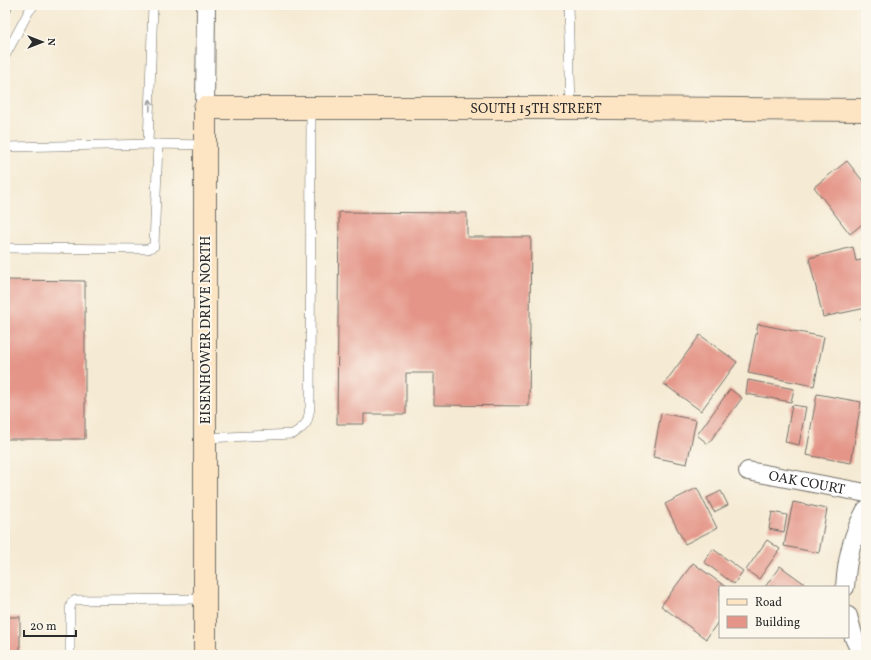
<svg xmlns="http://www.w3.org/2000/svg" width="871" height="660" viewBox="0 0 871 660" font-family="Vollkorn,serif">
  <rect width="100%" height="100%" fill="#fbf7ec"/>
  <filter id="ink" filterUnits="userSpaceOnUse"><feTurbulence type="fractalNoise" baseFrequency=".025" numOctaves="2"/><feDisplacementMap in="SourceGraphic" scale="8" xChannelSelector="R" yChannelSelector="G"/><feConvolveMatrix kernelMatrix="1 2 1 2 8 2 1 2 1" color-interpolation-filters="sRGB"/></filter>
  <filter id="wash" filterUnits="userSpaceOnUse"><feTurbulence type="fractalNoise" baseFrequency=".012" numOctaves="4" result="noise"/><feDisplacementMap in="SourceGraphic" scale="16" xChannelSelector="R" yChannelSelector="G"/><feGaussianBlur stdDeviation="0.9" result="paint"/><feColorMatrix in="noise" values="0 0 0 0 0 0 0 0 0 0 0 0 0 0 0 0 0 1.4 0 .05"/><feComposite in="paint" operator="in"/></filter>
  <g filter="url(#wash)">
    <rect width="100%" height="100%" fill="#f5ead3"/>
    <g id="blocks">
      <g fill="#e49588">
        <path d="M5 5H11V10L5 21Z"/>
        <path d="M847 161 866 185V221L850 234 814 187Z"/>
        <path d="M339 212 467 213V237H531L529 406 434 405V373H406V414H364V424H337Z"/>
        <path d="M853 247 856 261 866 259V293H864L866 303V308L823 317 809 258Z"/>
        <path d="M5 280 85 281V439H5Z"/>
        <path d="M866 317V338H865L861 318Z"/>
        <path d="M758 324 824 337 814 386 748 373Z"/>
        <path d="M700 335 737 362 701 411 664 384Z"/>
        <path d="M748 380 794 389 791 402 746 394Z"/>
        <path d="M730 389 742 398 708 444 697 435Z"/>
        <path d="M817 394 861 402 851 463 806 455Z"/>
        <path d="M792 405 806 407 799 445 785 442Z"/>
        <path d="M661 413 696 420 687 464 653 457Z"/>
        <path d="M697 488 717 528 685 544 665 504Z"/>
        <path d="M721 491 728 505 714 512 707 498Z"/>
        <path d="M793 502 827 509 819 553 784 546Z"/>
        <path d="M772 512 787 515 784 532 769 529Z"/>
        <path d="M767 540 780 549 759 579 746 570Z"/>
        <path d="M713 549 743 571 734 584 704 562Z"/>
        <path d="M693 563 726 587H720V619L706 639 661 606Z"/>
        <path d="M780 566 809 587H765Z"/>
        <rect x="5" y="617" width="15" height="38"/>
      </g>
    </g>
  </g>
  <g filter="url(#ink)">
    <use href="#blocks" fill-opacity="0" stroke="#726e66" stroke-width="1"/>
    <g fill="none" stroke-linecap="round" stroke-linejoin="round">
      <g stroke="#726e66" stroke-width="10">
        <g id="lane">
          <path d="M568 5 571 108"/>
          <path d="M5 56 29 11 34 5"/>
          <path d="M148 144 153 5"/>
          <path d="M5 147 158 144"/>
          <path d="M5 248 148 249 154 246 158 144 205 145"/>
          <path d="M205 438 293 434C307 425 308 423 310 407L311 108"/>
          <path d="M70 655V608L72 602 76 600 205 599"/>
        </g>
      </g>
      <g stroke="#726e66" stroke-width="20">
        <g id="street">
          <path d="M205 108 206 5"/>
          <path id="s1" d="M748 471 866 493"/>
          <path d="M845 587C847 559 852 535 866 510"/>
          <path d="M848 616 854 638 862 655"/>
        </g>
      </g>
      <g stroke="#726e66" stroke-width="24">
        <g id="secondary">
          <path id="s2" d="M205 655V108H611L866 110"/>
        </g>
      </g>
      <use href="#lane" stroke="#fff" stroke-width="9"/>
      <use href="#street" stroke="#fff" stroke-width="18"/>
      <use href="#secondary" stroke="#fde5c4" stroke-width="22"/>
    </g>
    <defs><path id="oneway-shaft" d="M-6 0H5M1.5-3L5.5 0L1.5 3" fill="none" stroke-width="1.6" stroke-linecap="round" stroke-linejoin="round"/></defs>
    <use stroke="#a0a0a0" href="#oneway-shaft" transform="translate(150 105) rotate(-88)"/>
  </g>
  <g text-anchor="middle" stroke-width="4" stroke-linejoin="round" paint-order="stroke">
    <g font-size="14" fill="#2b2b2b" stroke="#fbf7ec">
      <text dy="5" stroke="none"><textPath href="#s2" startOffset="878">SOUTH 15TH STREET</textPath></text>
      <text transform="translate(205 330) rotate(-90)" y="5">EISENHOWER DRIVE NORTH</text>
      <text dy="5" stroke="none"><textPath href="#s1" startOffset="60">OAK COURT</textPath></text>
    </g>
  </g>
  <rect width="871" height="660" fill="none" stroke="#fbf7ec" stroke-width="20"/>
  <rect x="719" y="586" width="130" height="52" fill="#fbf7ec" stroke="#a8a59f"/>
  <rect x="727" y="599" width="20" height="6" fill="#fde5c4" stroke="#a8a59f"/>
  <text x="755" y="606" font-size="12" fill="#2b2b2b">Road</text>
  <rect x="727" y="616" width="20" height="12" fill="#e49588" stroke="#a8a59f"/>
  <text x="755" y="626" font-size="12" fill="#2b2b2b">Building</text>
  <g transform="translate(42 42) rotate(90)" stroke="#fbf7ec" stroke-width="3" paint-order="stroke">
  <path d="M0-3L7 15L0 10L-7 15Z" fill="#2b2b2b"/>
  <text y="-6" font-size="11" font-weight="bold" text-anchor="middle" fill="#2b2b2b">N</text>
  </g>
  <path d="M24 630v6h52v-6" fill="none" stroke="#2b2b2b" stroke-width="2"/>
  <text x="30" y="630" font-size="12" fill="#2b2b2b" stroke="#fbf7ec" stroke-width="3" paint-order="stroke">20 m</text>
</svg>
